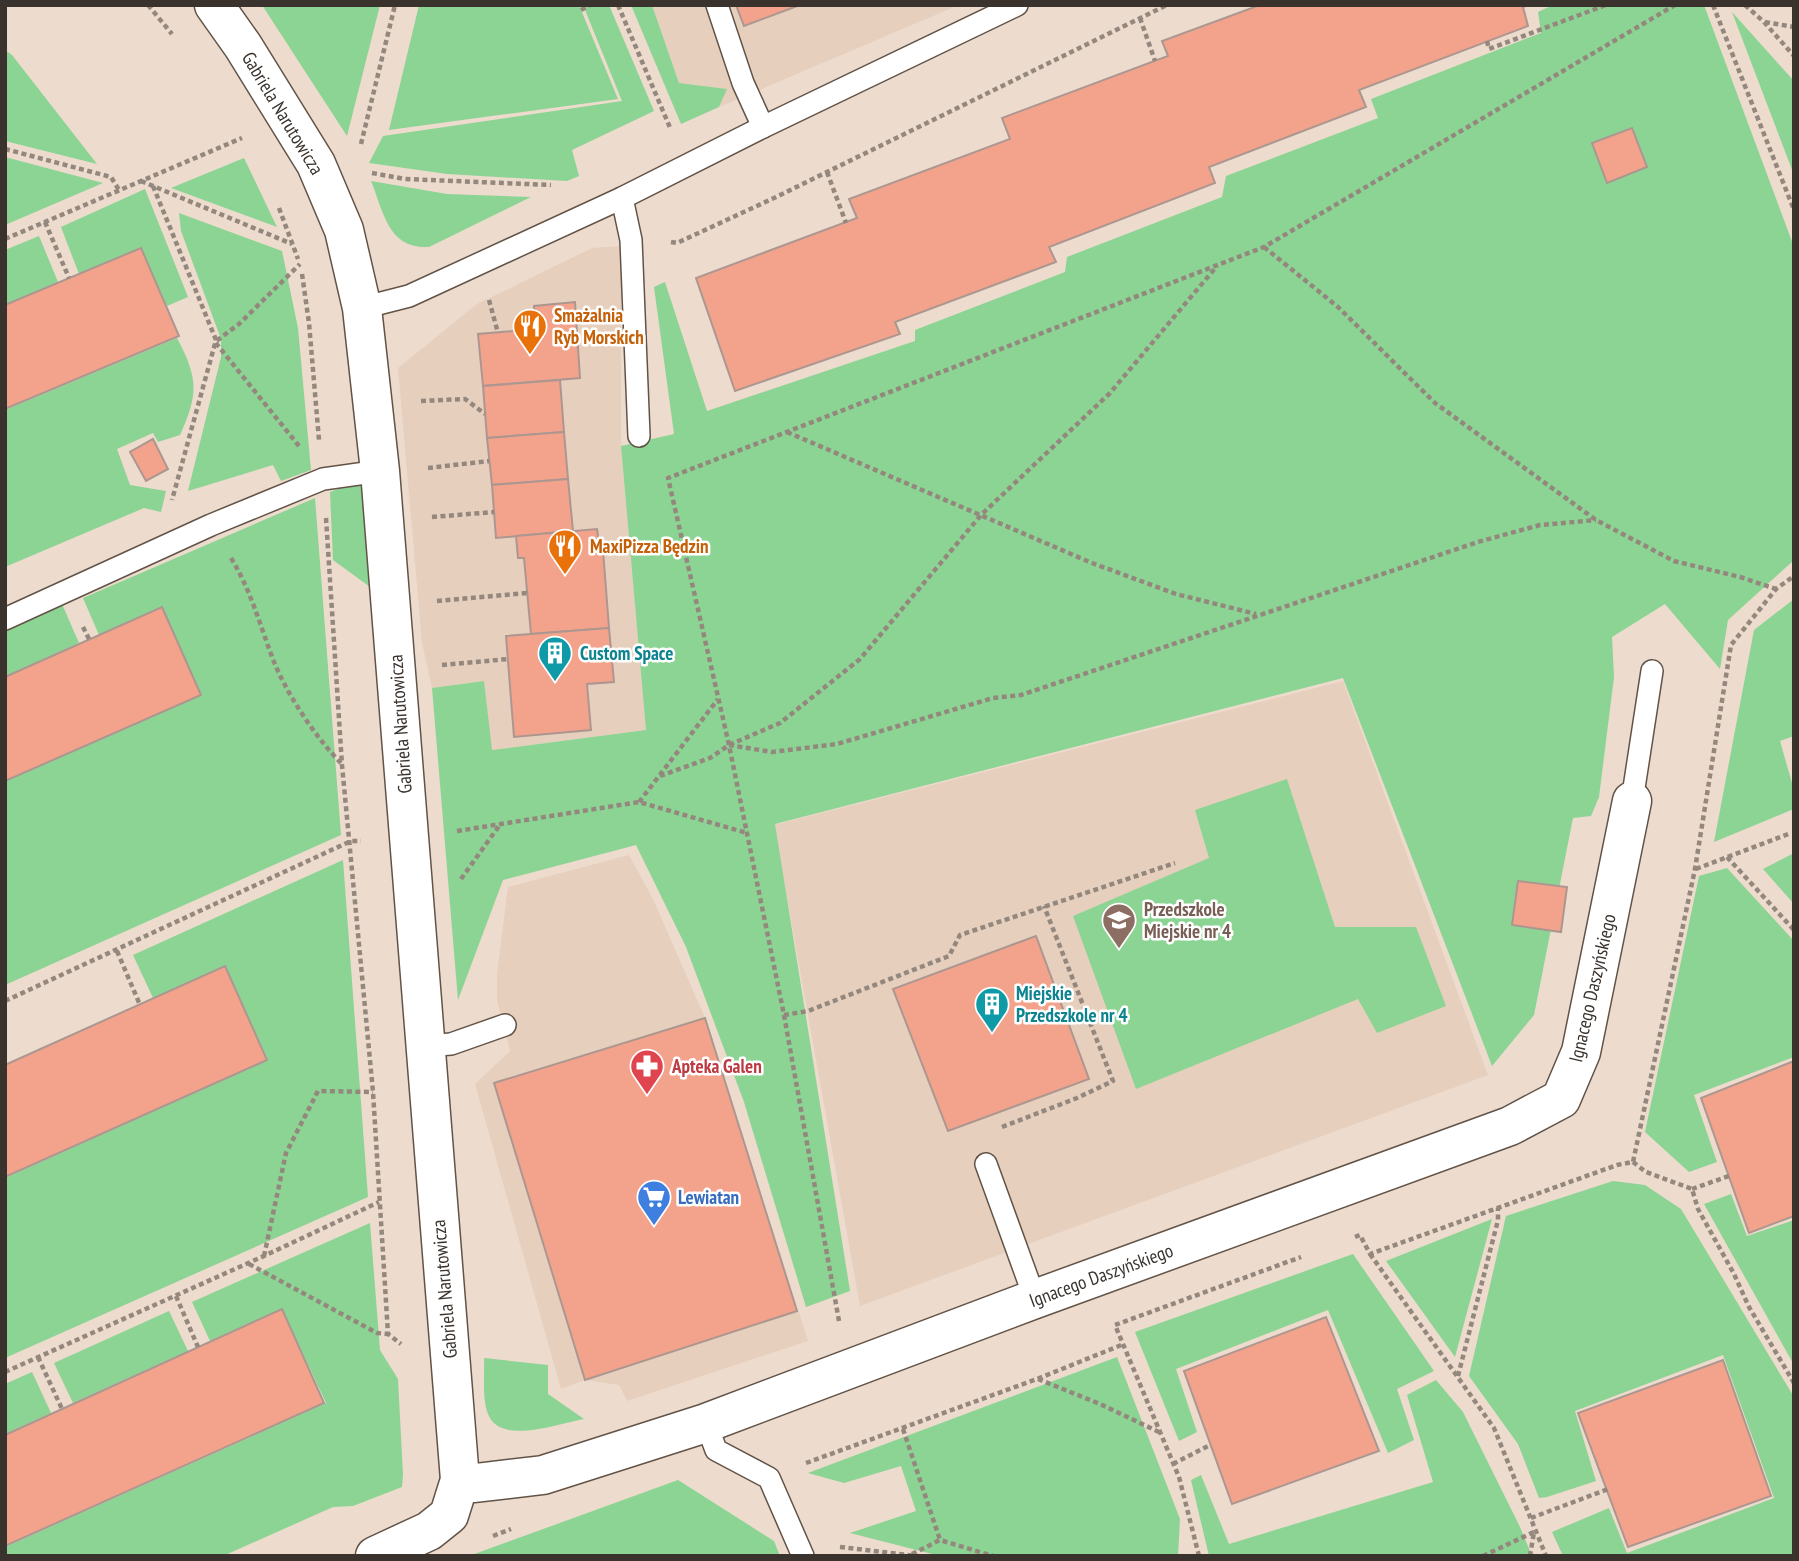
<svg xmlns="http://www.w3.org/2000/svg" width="1799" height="1561" viewBox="0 0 1799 1561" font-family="'PT Sans Narrow',sans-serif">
  <rect width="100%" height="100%" fill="#eddbcd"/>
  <g fill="#e7cfbd">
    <path d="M652 5H959L719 107 726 89 679 83Z"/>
    <path d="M621 246V446L646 730 491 750 484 681 432 688 422 643 398 368 477 304 592 248Z"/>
    <path d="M1343 681 1488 1075 860 1306 774 825Z"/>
    <path d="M629 855 653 899 705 1018 808 1341 627 1401 619 1385 585 1380 561 1389 475 1084 510 1051 497 1000V975L508 887Z"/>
  </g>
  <g fill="#8cd493">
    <path d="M262 5H380L347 136Z"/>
    <path d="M419 5H579L618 99 389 130Z"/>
    <path d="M583 5H609L654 111 572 150 579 176 567 181 447 174 369 163 383 136 622 101Z"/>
    <path d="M631 5H652L679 83 727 89 719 107 681 124Z"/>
    <path d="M1553 5H1704L1794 247V560L1728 620 1720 669 1665 604 1612 637 1614 677 1599 797 1591 816 1573 818 1534 1015 1492 1066 1343 678 775 824 850 1291 806 1307 744 1102 686 947 636 845 503 880 458 1000 432 688 484 681 492 750 646 730 621 446 674 434 654 287 665 282 707 411 915 341V330L1065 272 1067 257 1222 197 1226 176 1378 118 1371 99 1541 33 1538 12Z"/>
    <path d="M1732 12 1794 81V175Z"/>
    <path d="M5 50 12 55 97 164 5 141Z"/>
    <path d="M5 157 103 183 5 225Z"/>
    <path d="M244 158 277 227 171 188Z"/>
    <path d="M371 181 447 194 531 197 429 247C388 249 384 213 371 181Z"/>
    <path d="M145 189 188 297 167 306 141 248 79 274 61 227Z"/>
    <path d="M179 213 282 251 298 328 311 470 281 481 273 465 188 491 221 357V339L181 231Z"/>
    <path d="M39 236 58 282 5 305V250Z"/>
    <path d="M177 338C198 378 199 393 180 435L158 442 153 433 117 449 130 485 166 491 161 512 144 508 5 567V410Z"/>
    <path d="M359 481 368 486 377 592 333 560 330 492Z"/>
    <path d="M315 498 341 835 5 985V781L201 695 162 607 99 635 83 598Z"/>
    <path d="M1794 599V736L1780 741 1794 790V809L1714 842 1754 630Z"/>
    <path d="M62 604 79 643 5 677V630Z"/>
    <path d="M1287 779 1335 927H1416L1446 1006 1377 1033 1358 999 1136 1089 1073 916 1209 858 1195 810Z"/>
    <path d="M1794 853V904L1763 869Z"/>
    <path d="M343 860 368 1197 5 1358V1178L268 1060 225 966 153 998 133 955Z"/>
    <path d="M1727 868 1794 941V1057L1694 1095 1717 1162 1689 1172 1645 1132 1699 876Z"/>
    <path d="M1613 1181 1645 1185 1681 1209 1794 1397V1556H1563L1552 1532 1609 1508 1627 1553 1774 1498 1723 1355 1575 1411 1596 1481 1547 1497 1539 1498 1518 1444 1469 1376 1506 1216Z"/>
    <path d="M1731 1194 1747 1236 1794 1220V1365L1704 1204Z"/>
    <path d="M1492 1219 1455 1357 1386 1261Z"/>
    <path d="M370 1223 380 1350 398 1379 403 1475 402 1487 353 1506 333 1507 223 1556H5V1547L326 1403 282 1309 210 1341 192 1302Z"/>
    <path d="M1353 1254 1434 1371 1397 1389 1414 1440 1388 1453 1328 1310 1176 1369 1197 1432 1179 1441 1135 1332Z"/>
    <path d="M169 1311 188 1351 73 1403 54 1363Z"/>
    <path d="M1117 1357 1180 1519 1178 1556H940L850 1533 916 1511 901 1466 844 1483 808 1473Z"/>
    <path d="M484 1358 548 1365V1394L584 1419C561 1423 505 1444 490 1418 481 1403 485 1375 484 1358Z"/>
    <path d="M32 1372 51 1413 5 1434V1384Z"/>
    <path d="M1436 1380 1463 1412 1520 1527 1532 1556H1209L1191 1480 1201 1475 1229 1544 1433 1482 1407 1395Z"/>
    <path d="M678 1480 774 1541 780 1556H469Z"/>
  </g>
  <g fill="#f3a38c" stroke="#ac9790" stroke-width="2">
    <path d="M736 5H800L744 26Z"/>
    <path d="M1260 5H1528L1523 7 1528 26 1359 90 1366 107 1209 167 1215 183 1049 247 1056 262 895 322 900 334 735 391 696 278 857 218 849 199 1010 139 1002 118 1168 56 1162 41Z"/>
    <path d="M1632 128 1647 167 1607 183 1592 143Z"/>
    <path d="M141 248 179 336 5 409V305Z"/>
    <path d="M575 302 580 378 483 386 478 334 536 329 534 306Z"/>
    <path d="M560 380 564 432 487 438 483 386Z"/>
    <path d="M564 432 568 479 492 485 487 438Z"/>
    <path d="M153 439 168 469 146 481 130 452Z"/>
    <path d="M568 479 573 531 496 538 492 485Z"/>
    <path d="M597 529 600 550H603L609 628 531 634 524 558H518L516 536Z"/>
    <path d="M162 607 201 695 5 781V677Z"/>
    <path d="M609 628 614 682 587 684 591 730 514 737 506 636Z"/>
    <path d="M1518 881 1567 887 1561 932 1512 925Z"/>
    <path d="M1036 936 1089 1079 948 1131 893 989Z"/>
    <path d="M225 966 267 1060 5 1177V1065Z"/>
    <path d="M705 1018 797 1311 585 1380 494 1083Z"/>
    <path d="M1794 1061V1216L1749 1233 1701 1098Z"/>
    <path d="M282 1309 324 1403 5 1546V1435Z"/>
    <path d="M1326 1317 1379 1451 1232 1504 1184 1371Z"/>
    <path d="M1723 1360 1771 1496 1628 1547 1578 1413Z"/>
  </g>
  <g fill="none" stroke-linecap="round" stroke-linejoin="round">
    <g stroke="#625347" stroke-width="24">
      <g id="service">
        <path d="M717 5 743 83 763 127"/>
        <path d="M622 198 631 240 639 436"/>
        <path d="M362 308 409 296 622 198 763 127 1017 5"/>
        <path d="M5 619 211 525 323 479 380 471"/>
        <path d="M1632 801 1652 671"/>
        <path d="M424 1046 451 1044 505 1025"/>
        <path d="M986 1164 1035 1299"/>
        <path d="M706 1423 716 1450 769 1478 803 1556"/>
      </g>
    </g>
    <g stroke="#625347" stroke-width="41">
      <g id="minor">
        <path d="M214 5 243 46 316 164 344 230 362 308 380 471 460 1480 449 1515 429 1531 375 1556"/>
        <path d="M460 1480 475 1483 543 1475 706 1423 1035 1299 1510 1126 1561 1099 1581 1052 1632 801"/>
      </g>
    </g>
    <g stroke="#94887e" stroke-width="4.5" stroke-dasharray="5 3.5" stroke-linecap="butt">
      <path d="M148 5 172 34"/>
      <path d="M618 5 671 130"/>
      <path d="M1713 5 1794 210"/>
      <path d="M1745 5 1764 22 1794 56"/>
      <path d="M581 10 590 5"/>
      <path d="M1140 18 1155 61"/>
      <path d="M1765 22 1794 27"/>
      <path d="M1487 41 1489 49 1606 5"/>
      <path d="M361 144 395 5"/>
      <path d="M5 149 111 177 119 190"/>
      <path d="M827 172 846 223"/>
      <path d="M372 173 405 179 551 185"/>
      <path d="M141 181 292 244"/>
      <path d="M153 186 216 340 172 500"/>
      <path d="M279 208 298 259"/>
      <path d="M45 222 69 278"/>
      <path d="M5 239 242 138"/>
      <path d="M671 242 677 243 774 198 1167 5"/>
      <path d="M1264 247 1338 307 1435 403 1596 520 1674 561 1740 577 1776 589"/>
      <path d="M302 274 309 323 319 440"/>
      <path d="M489 300 498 333"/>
      <path d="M421 401 465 399 485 414"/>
      <path d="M787 432 1092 563 1176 594 1256 614"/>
      <path d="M299 446 215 342 239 324 300 264"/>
      <path d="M428 468 489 461"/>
      <path d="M432 517 494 512"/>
      <path d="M326 518 342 765 373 1092 388 1334 401 1344"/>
      <path d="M231 558C251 590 260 626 274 662 288 696 316 738 342 764"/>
      <path d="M437 601 527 593"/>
      <path d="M83 627 89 639"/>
      <path d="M442 665 508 659"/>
      <path d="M729 745 772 752 837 744 993 698 1021 695 1478 542 1540 525 1596 520"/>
      <path d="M660 776 710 758 729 745 780 723 860 659 981 515 1110 393 1217 266"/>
      <path d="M639 802 718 699"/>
      <path d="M457 831 639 802 747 833"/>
      <path d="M1727 857 1794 930"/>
      <path d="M1696 869 1791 833"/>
      <path d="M461 879 499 826"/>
      <path d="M117 951 140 1005"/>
      <path d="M5 1001 351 841H361"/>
      <path d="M784 1015 808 1011 949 956 960 935 1175 863"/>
      <path d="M1002 1127 1077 1098 1113 1081 1044 906"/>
      <path d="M1633 1162 1646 1172 1692 1189 1698 1209 1734 1274 1749 1307 1794 1383"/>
      <path d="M1692 1189 1729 1176"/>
      <path d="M1355 1237 1360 1235 1370 1254 1617 1165 1633 1162 1695 869 1731 645 1776 589 1794 576"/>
      <path d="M1370 1254 1494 1428 1546 1556"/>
      <path d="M264 1256 286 1153 318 1091 373 1092"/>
      <path d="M249 1264 377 1333 388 1334"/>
      <path d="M176 1296 198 1347"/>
      <path d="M839 1321 784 1015 729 745 668 478 1264 247 1675 5"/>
      <path d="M38 1357 62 1409"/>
      <path d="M5 1372 264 1256 379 1202"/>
      <path d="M1458 1376 1498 1220V1208"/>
      <path d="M1038 1379 1100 1404 1161 1433"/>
      <path d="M903 1429 940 1540"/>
      <path d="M806 1463 1037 1379 1124 1344"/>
      <path d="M1173 1464 1210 1445"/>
      <path d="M1531 1518 1608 1489"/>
      <path d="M493 1536 511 1529"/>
      <path d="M840 1547 916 1556"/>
      <path d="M912 1554 940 1540 993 1556"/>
      <path d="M1199 1556 1179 1477 1115 1325 1301 1257"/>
      <path d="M1483 1556 1534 1532"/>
      <path d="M1530 1556 1534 1532"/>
    </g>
    <use href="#service" stroke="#fff" stroke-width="21"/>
    <use href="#minor" stroke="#fff" stroke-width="38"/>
  </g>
  <defs>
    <g id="restaurant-pin" transform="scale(1.75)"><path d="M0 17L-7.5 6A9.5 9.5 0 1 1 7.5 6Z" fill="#e8710a" stroke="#fff"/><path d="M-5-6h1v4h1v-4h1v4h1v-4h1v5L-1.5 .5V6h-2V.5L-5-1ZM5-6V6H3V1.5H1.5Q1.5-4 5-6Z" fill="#fff"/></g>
    <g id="building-pin" transform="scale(1.75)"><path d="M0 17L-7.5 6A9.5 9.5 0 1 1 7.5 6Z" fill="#0f9aa8" stroke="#fff"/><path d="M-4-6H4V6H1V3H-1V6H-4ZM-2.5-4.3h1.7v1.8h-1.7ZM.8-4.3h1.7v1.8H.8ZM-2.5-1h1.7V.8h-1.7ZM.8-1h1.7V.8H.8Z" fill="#fff"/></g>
    <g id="school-pin" transform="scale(1.75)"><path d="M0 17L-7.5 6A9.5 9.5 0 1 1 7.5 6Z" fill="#8d6e63" stroke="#fff"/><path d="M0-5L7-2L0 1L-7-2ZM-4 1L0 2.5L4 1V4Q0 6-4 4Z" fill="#fff"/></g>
    <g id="pharmacy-pin" transform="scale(1.75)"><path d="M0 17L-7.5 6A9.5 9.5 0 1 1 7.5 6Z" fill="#e0444e" stroke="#fff"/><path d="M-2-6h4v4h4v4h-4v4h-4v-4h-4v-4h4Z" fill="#fff"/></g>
    <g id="supermarket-pin" transform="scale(1.75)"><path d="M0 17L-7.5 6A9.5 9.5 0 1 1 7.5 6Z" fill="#3f7fe0" stroke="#fff"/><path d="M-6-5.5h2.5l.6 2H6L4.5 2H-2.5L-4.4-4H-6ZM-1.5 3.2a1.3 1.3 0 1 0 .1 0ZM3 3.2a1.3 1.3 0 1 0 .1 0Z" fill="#fff"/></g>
  </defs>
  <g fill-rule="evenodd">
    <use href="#restaurant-pin" x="530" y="326"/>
    <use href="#restaurant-pin" x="565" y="546"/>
    <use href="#building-pin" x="555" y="653"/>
    <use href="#school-pin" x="1119" y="920"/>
    <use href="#building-pin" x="992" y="1004"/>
    <use href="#pharmacy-pin" x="647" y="1066"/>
    <use href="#supermarket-pin" x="654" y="1197"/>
  </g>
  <g text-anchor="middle" stroke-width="5" stroke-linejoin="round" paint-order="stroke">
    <g font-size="19" fill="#39322d" stroke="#fff">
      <text transform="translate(283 113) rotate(59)" y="7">Gabriela Narutowicza</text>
      <text transform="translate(400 724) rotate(-94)" y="7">Gabriela Narutowicza</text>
      <text transform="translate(1592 988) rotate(-77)" y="7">Ignacego Daszyńskiego</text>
      <text transform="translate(1101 1275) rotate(-20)" y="7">Ignacego Daszyńskiego</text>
      <text transform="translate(444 1289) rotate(-95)" y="7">Gabriela Narutowicza</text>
    </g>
    <g font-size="19" font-weight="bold" fill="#c56008" stroke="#fff" text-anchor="start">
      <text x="554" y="322">Smażalnia<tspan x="554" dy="22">Ryb Morskich</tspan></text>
      <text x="590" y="553">MaxiPizza Będzin</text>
    </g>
    <g font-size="19" font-weight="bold" fill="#0d838f" stroke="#fff" text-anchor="start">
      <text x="580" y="660">Custom Space</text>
      <text x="1016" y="1000">Miejskie<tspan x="1016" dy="22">Przedszkole nr 4</tspan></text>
    </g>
    <g font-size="19" font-weight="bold" fill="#785e54" stroke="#fff" text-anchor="start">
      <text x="1144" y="916">Przedszkole<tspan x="1144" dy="22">Miejskie nr 4</tspan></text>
    </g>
    <g font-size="19" font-weight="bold" fill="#be3a42" stroke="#fff" text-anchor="start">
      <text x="672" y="1073">Apteka Galen</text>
    </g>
    <g font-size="19" font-weight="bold" fill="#366cbe" stroke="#fff" text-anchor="start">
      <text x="678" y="1204">Lewiatan</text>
    </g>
  </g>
  <rect width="1799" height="1561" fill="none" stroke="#39322d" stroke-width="14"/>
</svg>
